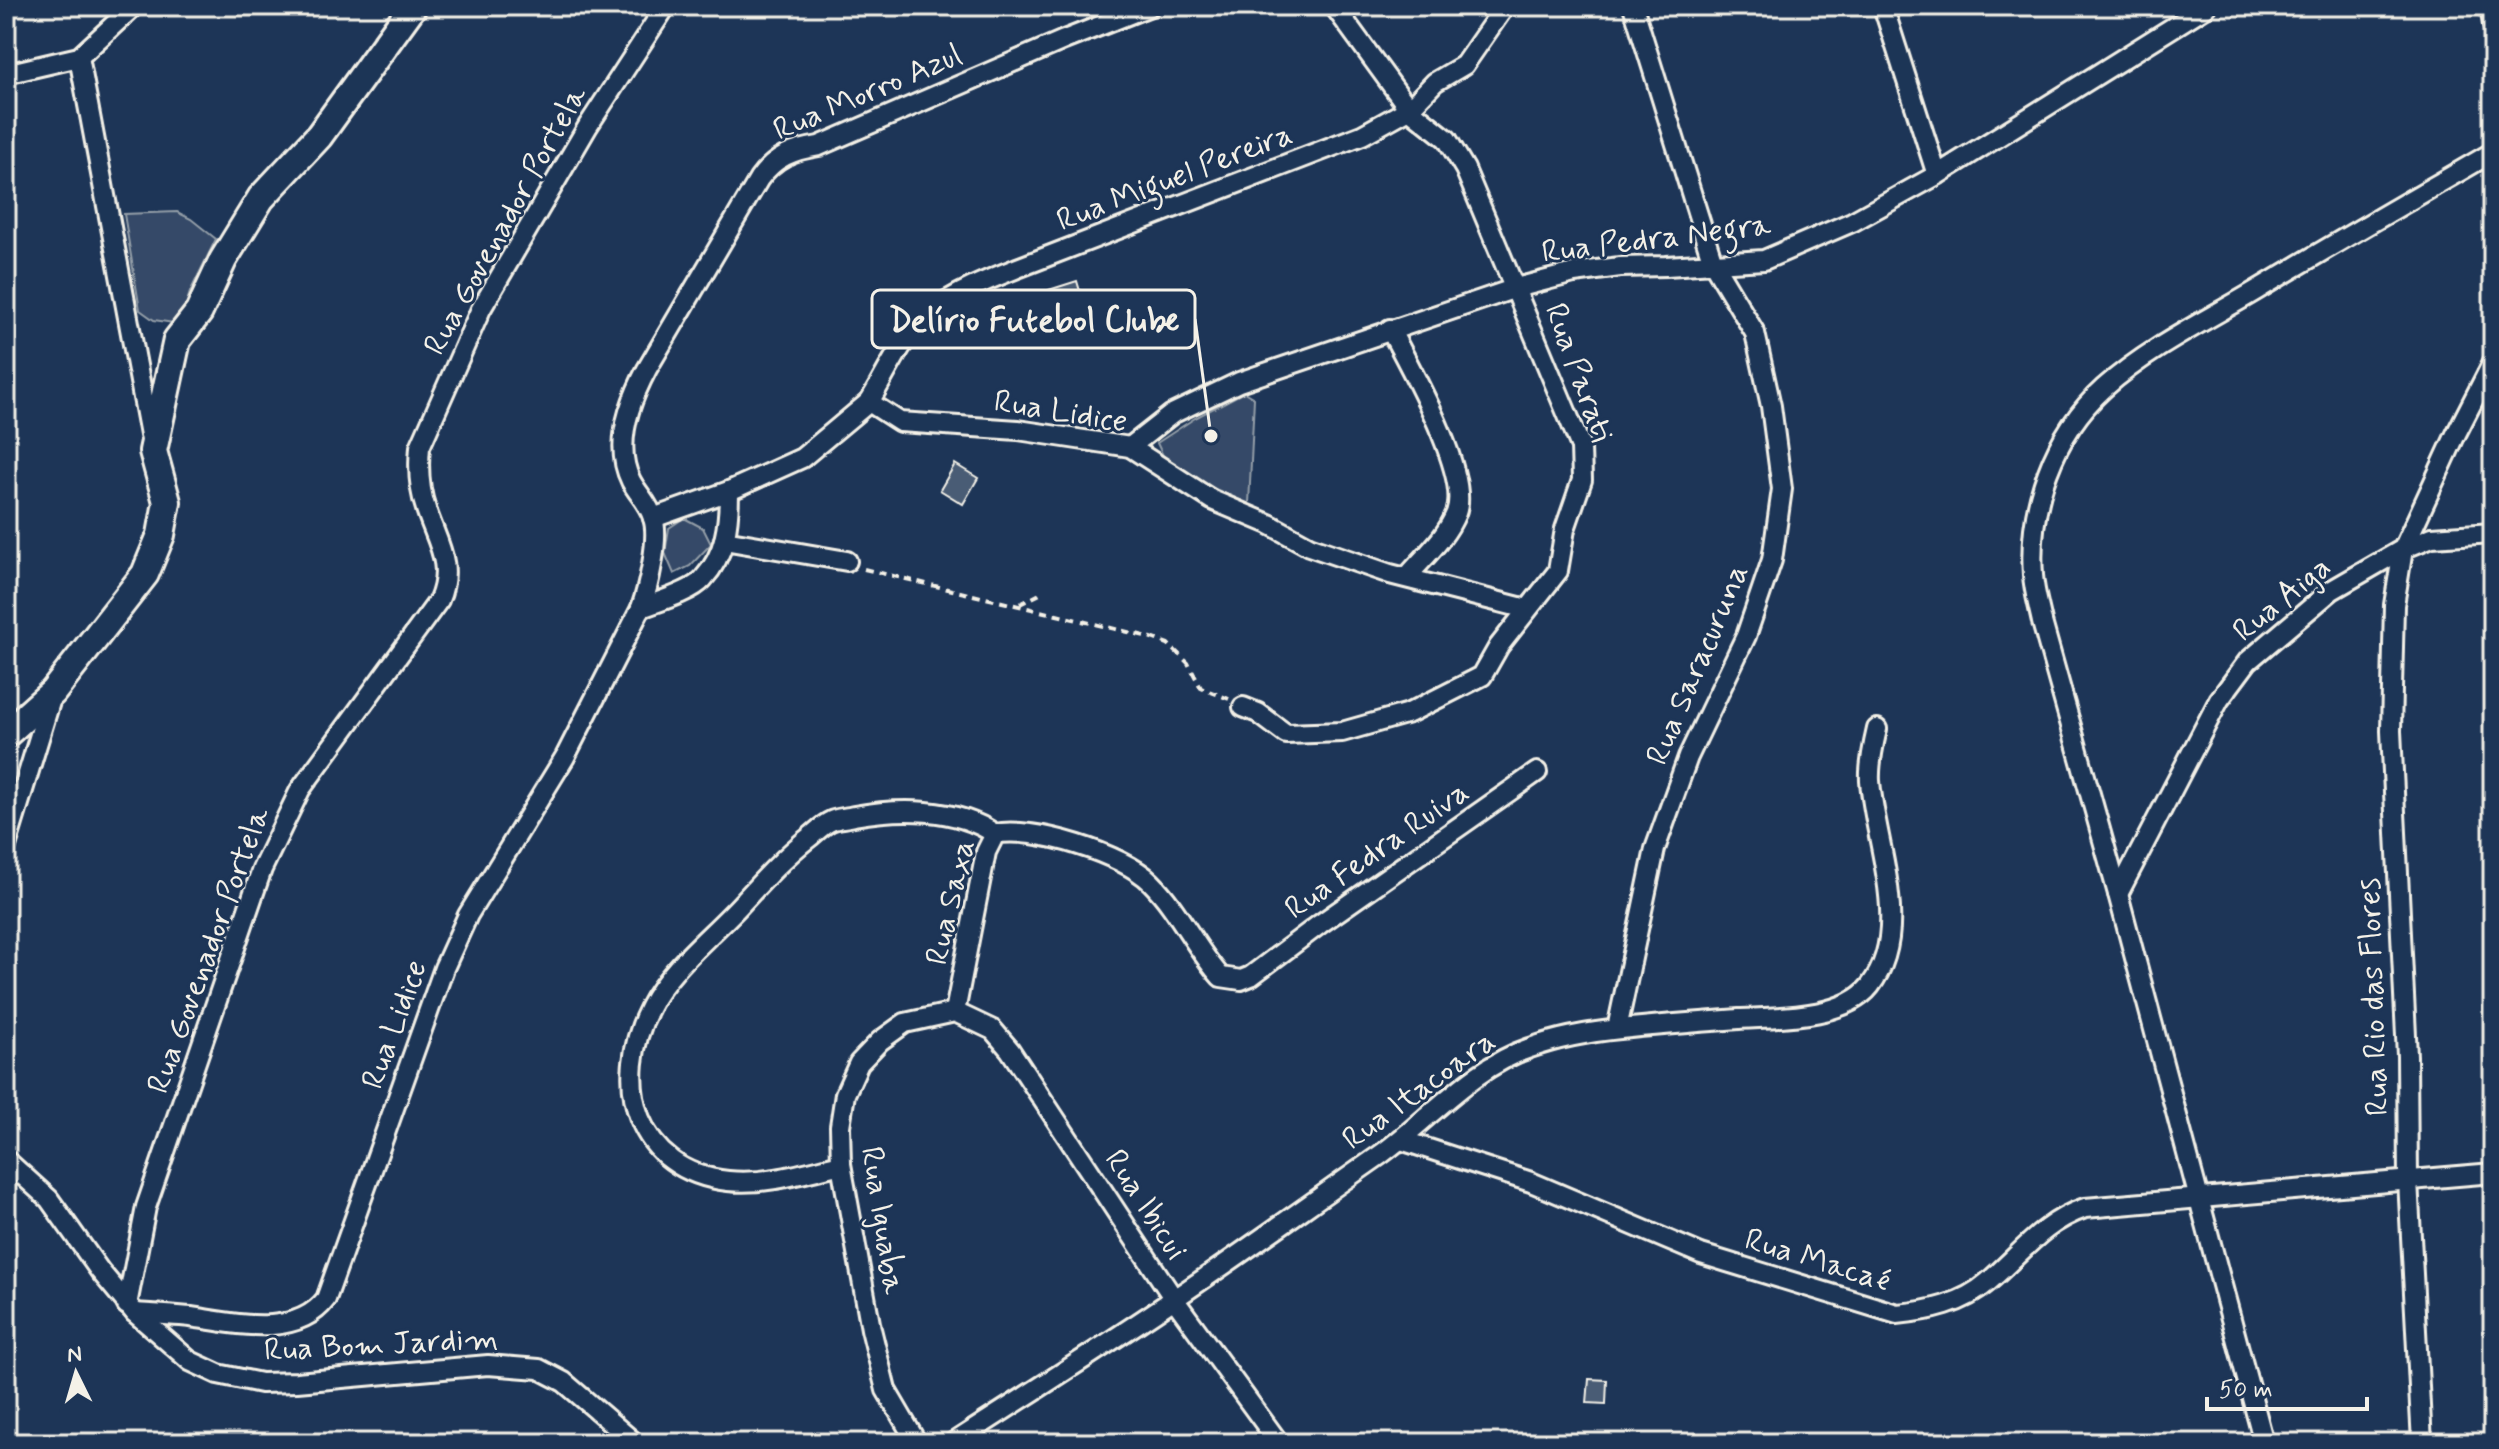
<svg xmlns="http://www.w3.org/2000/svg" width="2499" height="1449" viewBox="0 0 2499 1449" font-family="Mynerve,sans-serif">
  <rect width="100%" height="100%" fill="#1d3557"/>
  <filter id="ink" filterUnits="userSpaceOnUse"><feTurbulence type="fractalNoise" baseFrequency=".0125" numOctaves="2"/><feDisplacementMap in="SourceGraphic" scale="16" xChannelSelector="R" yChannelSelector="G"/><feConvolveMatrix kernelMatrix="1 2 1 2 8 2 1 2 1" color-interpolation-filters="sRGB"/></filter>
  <g filter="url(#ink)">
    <g fill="#354a67" stroke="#949ea8" stroke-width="2">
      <path d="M177 212 191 219 216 239 190 292 180 324 154 320 140 310 124 214Z"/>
      <path d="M1244 392 1254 398 1249 504 1197 481 1165 460 1157 443 1195 418Z"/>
      <path d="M684 518 703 528 711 544 690 566 674 574 665 553 669 528Z"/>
    </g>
    <g fill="#485b74" stroke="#f4f1e8" stroke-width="2">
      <path d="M1077 281 1090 325 1062 333 1049 290Z"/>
      <path d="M955 464 978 478 963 504 940 490Z"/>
      <path d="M1589 1379 1607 1380 1606 1404 1587 1403Z"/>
    </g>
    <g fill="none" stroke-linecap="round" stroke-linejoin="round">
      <g stroke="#f4f1e8" stroke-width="24">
        <g id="minor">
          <path d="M1883 6 1937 175"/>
          <path d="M2490 6 2493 25"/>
          <path d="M79 57 151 440"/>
          <path d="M6 74 79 57 134 6"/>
          <path d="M1390 329C1409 366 1471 474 1456 513 1446 538 1424 557 1407 577"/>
          <path d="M869 402C888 372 903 333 932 311 958 291 990 279 1020 267L1362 135 1409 109 1435 82 1464 65 1505 6"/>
          <path d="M1130 447 1172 414 1239 382 1516 288 1574 273 1620 267 1666 266 1764 260 1852 222 1937 175 2207 6"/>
          <path d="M653 518 729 491 802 458 869 402 900 422 1018 430 1130 447 1212 500 1269 524 1309 546 1390 574 1527 609"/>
          <path d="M724 540 847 561"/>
          <path d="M641 608C657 602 692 592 703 579 726 554 729 523 729 491"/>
          <path d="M1243 707 1258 713 1286 734 1342 732 1409 713 1482 676 1499 646 1558 571 1565 529 1582 480 1581 447 1465 169 1447 139 1409 109 1334 6"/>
          <path d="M6 846 53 692"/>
          <path d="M2118 894 2219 700 2248 661 2332 590 2403 549 2456 434 2493 362"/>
          <path d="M955 1012 986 852 995 834C1034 826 1123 854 1151 882 1179 910 1195 948 1221 977L1241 980 1251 976 1320 924 1537 772"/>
          <path d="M955 1012 993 1030 1010 1050 1174 1299 1279 1443"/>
          <path d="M1617 1029 1655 849 1688 757 1746 636 1772 560 1782 489 1771 406 1755 333 1713 263 1633 6"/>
          <path d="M1401 1140 1531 1182 1701 1254 1897 1314C1930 1311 1963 1304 1988 1282 2021 1254 2043 1222 2085 1208L2493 1173"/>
          <path d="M6 1160 49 1199 100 1271 135 1313 190 1361 218 1374 261 1383 297 1382 488 1365 539 1369 564 1382 635 1443"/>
          <path d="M841 1164C804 1173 766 1185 728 1181 636 1171 611 1082 650 1007 670 967 712 936 742 903 764 879 785 856 811 836 817 831 824 824 831 821 837 818 847 818 854 816 898 808 956 807 995 834"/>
          <path d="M127 1305 146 1207 262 869 300 790 439 600C454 564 437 543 426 509 419 489 418 468 420 447L481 309 588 126 666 6"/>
          <path d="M135 1313C153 1314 172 1315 191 1317 233 1323 296 1339 326 1299L444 968 468 915 565 757 641 608C648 588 660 538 653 518 649 504 638 494 631 481 613 445 630 401 647 369L759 179C775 157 793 150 819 146L1064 40 1150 6"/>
          <path d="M917 1443 886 1390 871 1329 841 1164 840 1126 845 1094 859 1063 880 1041 905 1023 955 1012"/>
          <path d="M953 1443C1027 1395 1102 1348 1174 1299 1244 1252 1311 1203 1380 1155 1429 1120 1472 1067 1530 1048 1558 1038 1590 1032 1620 1029 1659 1025 1699 1022 1739 1019 1776 1017 1844 1019 1870 986 1913 931 1875 844 1870 781 1869 764 1873 746 1877 729"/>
          <path d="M2264 1443 2118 894 2042 622C2039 607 2034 591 2033 575 2028 507 2053 434 2104 388 2149 348 2207 320 2257 290 2335 243 2414 198 2493 152"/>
          <path d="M2422 1443 2408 1180 2407 1056 2391 731 2394 605 2403 549 2432 537 2493 533"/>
        </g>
      </g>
      <g stroke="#f4f1e8" stroke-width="32">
        <path id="secondary" d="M6 734 53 692 145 574 161 535 167 502 153 451 177 340 199 312 223 260 261 198 319 136 413 6"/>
      </g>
      <g stroke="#f4f1e8" stroke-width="4" stroke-dasharray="8 6" stroke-linecap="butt">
        <path d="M864 569 1149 637 1168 644 1188 663 1201 688 1229 699"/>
        <path d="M1020 604 1040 594"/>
      </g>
      <use href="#minor" stroke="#1d3557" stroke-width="18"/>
      <use href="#secondary" stroke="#1d3557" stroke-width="26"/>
    </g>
  </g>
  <g text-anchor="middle" stroke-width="6" stroke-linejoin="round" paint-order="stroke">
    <g font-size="32" fill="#f4f1e8" stroke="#1d3557">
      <text transform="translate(867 91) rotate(-23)" y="11">Rua Morro Azul</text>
      <text transform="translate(1174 176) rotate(-21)" y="11">Rua Miguel Pereira</text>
      <text transform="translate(504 220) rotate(-61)" y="11">Rua Govenador Portela</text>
      <text transform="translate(1656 237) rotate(-7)" y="11">Rua Pedra Negra</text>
      <text transform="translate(1580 372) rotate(70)" y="11">Rua Parati</text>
      <text transform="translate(1061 410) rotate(9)" y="11">Rua Lidice</text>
      <text transform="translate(2281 598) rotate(-39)" y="11">Rua Aiga</text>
      <text transform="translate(1696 664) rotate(-67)" y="11">Rua Saracuruna</text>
      <text transform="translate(1376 849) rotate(-35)" y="11">Rua Fedra Ruiva</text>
      <text transform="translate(949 902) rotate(-77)" y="11">Rua Saxa</text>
      <text transform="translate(207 950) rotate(-70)" y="11">Rua Govenador Portela</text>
      <text transform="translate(2372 997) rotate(-92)" y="11">Rua Rio das Flores</text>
      <text transform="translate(393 1024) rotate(-70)" y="11">Rua Lidice</text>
      <text transform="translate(1418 1089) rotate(-36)" y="11">Rua Itacoara</text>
      <text transform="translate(1147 1204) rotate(57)" y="11">Rua Ibicui</text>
      <text transform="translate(884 1220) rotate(81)" y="11">Rua Iguaba</text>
      <text transform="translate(1818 1259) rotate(17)" y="11">Rua Macaé</text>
      <text transform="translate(381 1343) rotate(-3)" y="11">Rua Bom Jardim</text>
    </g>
  </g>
  <path fill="none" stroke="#f4f1e8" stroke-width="3" d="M1211 436L1195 319"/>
  <circle fill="#f4f1e8" stroke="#1d3557" stroke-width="3" cx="1211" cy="436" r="8"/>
  <rect fill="#1d3557" stroke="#f4f1e8" stroke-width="3" x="872" y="290" width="323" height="58" rx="8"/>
  <g font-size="34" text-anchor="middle" font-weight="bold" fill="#f4f1e8">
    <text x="1034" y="331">Delírio Futebol Clube</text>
  </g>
  <rect width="2499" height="1449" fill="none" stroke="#1d3557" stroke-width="32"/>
  <rect x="16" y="16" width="2467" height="1417" fill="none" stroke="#f4f1e8" stroke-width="3" filter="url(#ink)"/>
  <g transform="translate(76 1373) rotate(355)" stroke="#1d3557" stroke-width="6" paint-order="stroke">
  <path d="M0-6L14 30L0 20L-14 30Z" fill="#f4f1e8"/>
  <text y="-12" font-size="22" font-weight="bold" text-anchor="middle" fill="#f4f1e8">N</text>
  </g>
  <path d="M2207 1397v12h160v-12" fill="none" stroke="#f4f1e8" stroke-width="4"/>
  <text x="2219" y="1397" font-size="24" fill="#f4f1e8" stroke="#1d3557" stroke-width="6" paint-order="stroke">50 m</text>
</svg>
